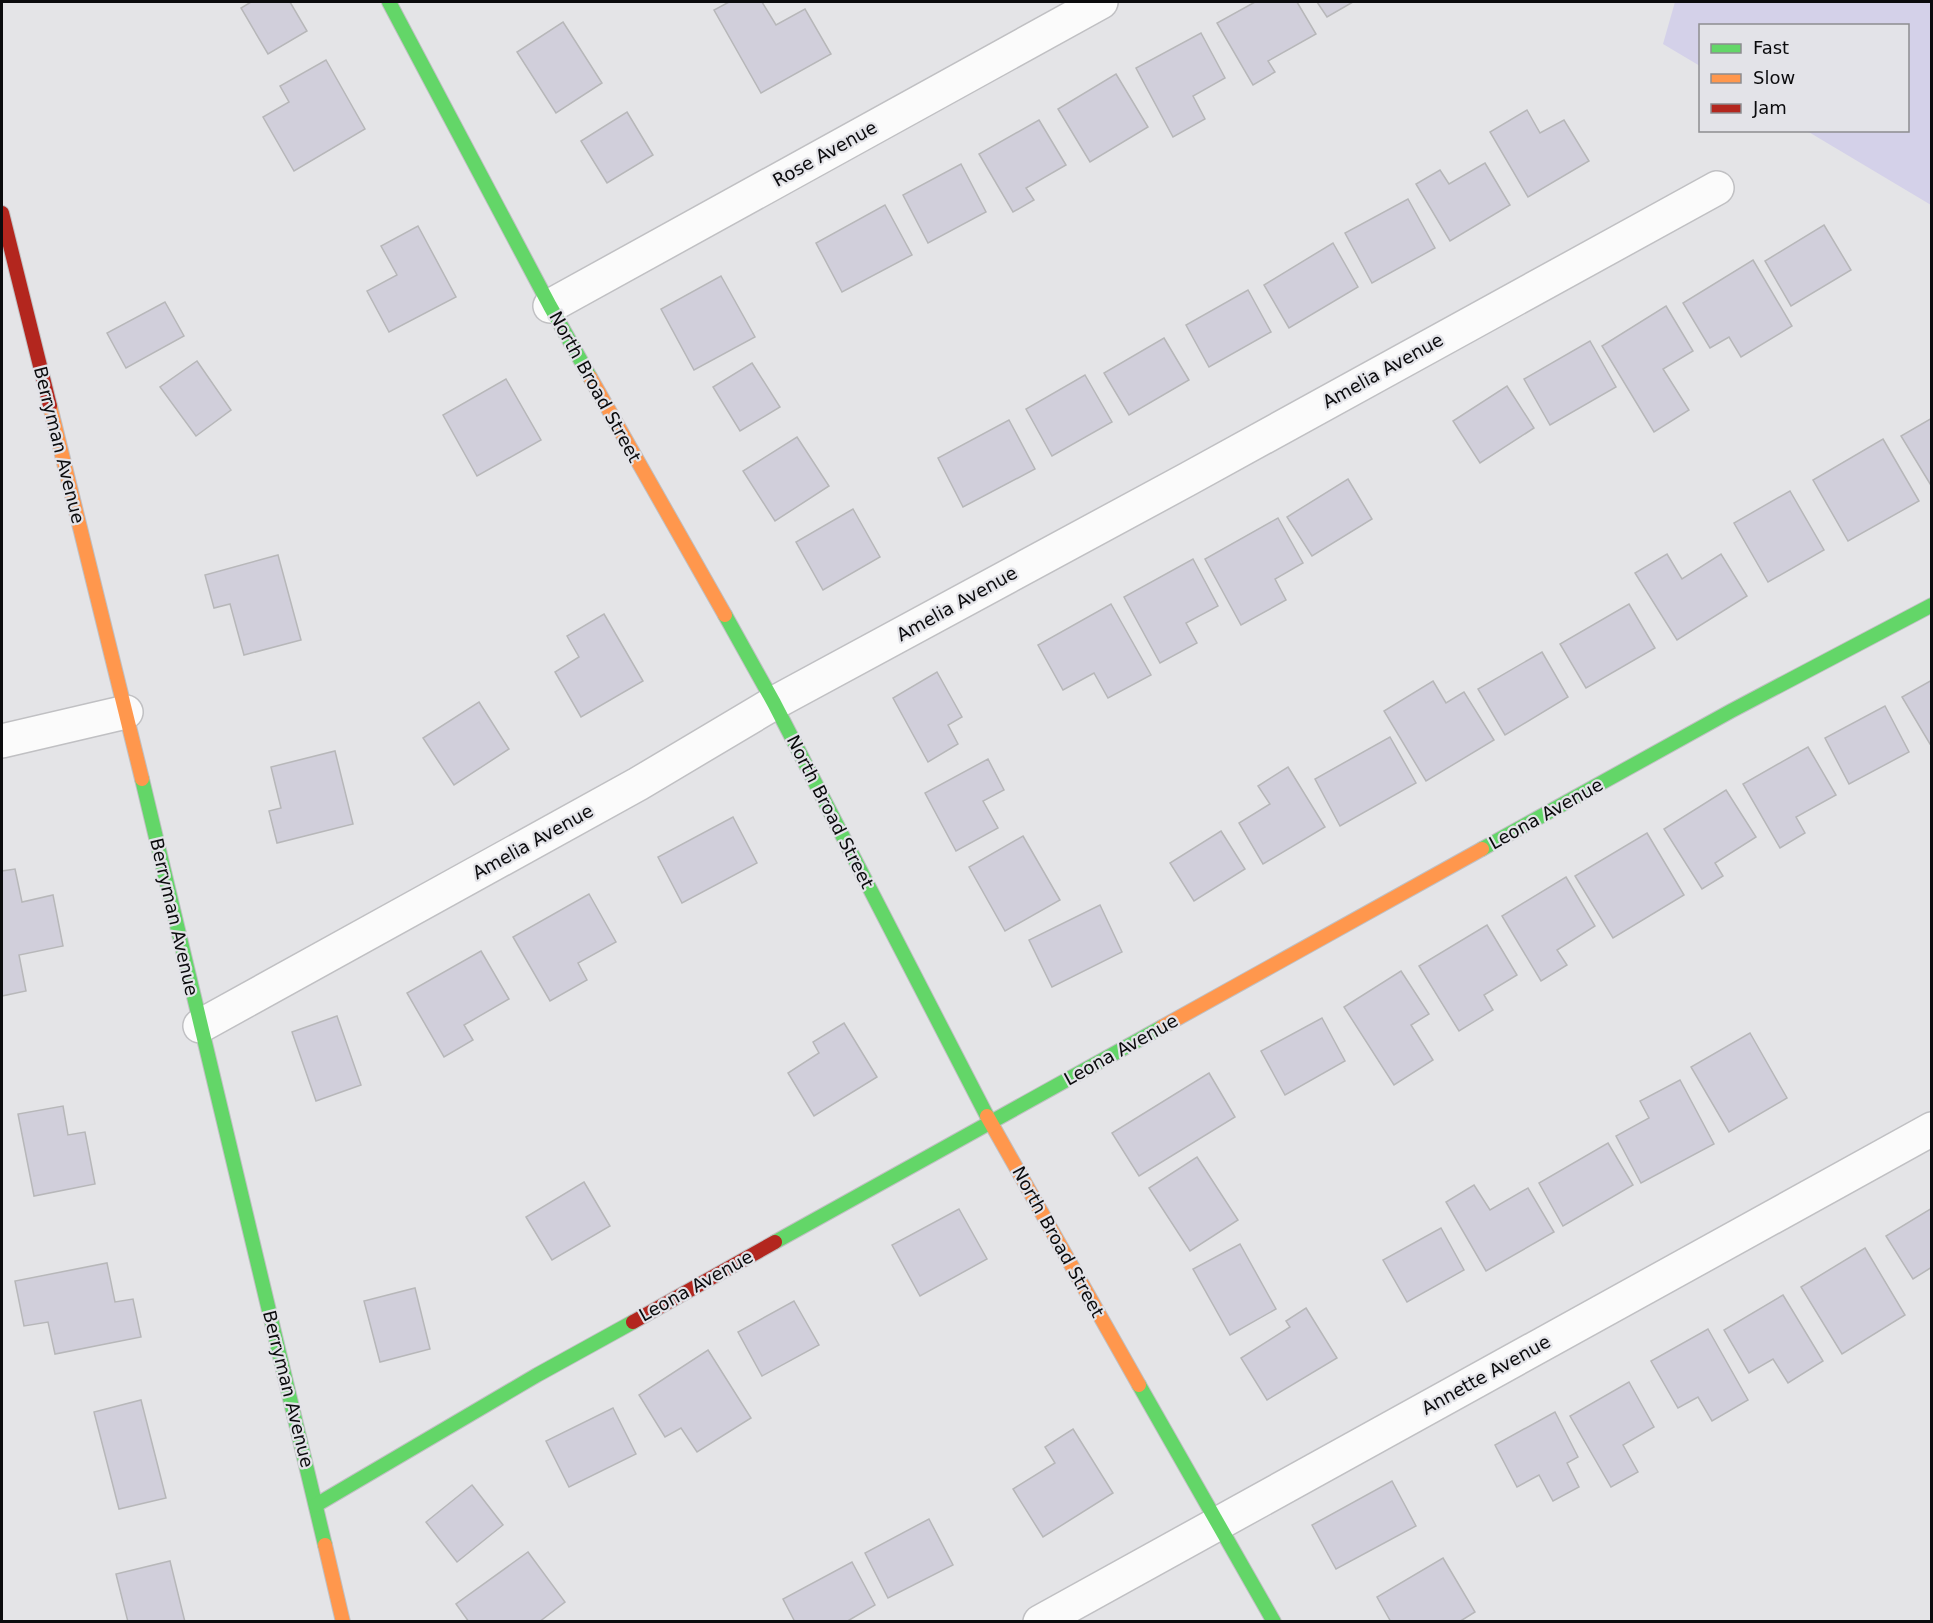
<svg xmlns="http://www.w3.org/2000/svg" width="1933" height="1623" viewBox="0 0 1933 1623" font-family="'DejaVu Sans',sans-serif">
  <rect width="100%" height="100%" fill="#e4e4e7"/>
  <path fill="#d4d1e9" d="M1675 2H1931V205L1807 131 1908 130V26H1700V66L1663 44Z"/>
  <g fill="#d1cfdb" stroke="#b7b7b9" stroke-width="1.5">
    <path d="M251 2H290L307 31 268 54 241 8Z"/>
    <path d="M729 2H762L776 25 805 9 831 54 761 93 714 10Z"/>
    <path d="M1255 2H1297L1316 34 1268 61 1275 72 1253 85 1217 23Z"/>
    <path d="M1317 2H1353L1327 17Z"/>
    <path d="M563 22 602 83 556 113 517 52Z"/>
    <path d="M1201 33 1225 78 1193 96 1205 119 1173 137 1136 68Z"/>
    <path d="M326 60 365 129 294 171 263 117 289 102 280 86Z"/>
    <path d="M1116 74 1148 127 1090 162 1058 109Z"/>
    <path d="M1527 110 1540 133 1564 120 1589 161 1528 197 1490 132Z"/>
    <path d="M627 112 653 155 607 183 581 141Z"/>
    <path d="M1039 120 1066 165 1026 188 1034 200 1013 212 979 154Z"/>
    <path d="M1485 163 1510 205 1450 241 1416 184 1440 170 1449 184Z"/>
    <path d="M961 164 986 212 928 243 903 195Z"/>
    <path d="M1408 199 1435 248 1372 283 1345 233Z"/>
    <path d="M885 205 912 255 842 292 816 243Z"/>
    <path d="M1824 225 1851 270 1791 306 1765 261Z"/>
    <path d="M418 226 456 297 389 332 367 291 397 275 381 246Z"/>
    <path d="M1333 243 1358 287 1289 328 1264 285Z"/>
    <path d="M1753 260 1792 326 1741 357 1729 337 1710 348 1683 303Z"/>
    <path d="M721 276 755 337 694 370 661 309Z"/>
    <path d="M1248 290 1271 332 1209 367 1186 325Z"/>
    <path d="M165 302 184 336 126 368 107 333Z"/>
    <path d="M1666 306 1693 351 1663 369 1689 410 1654 432 1602 346Z"/>
    <path d="M1164 338 1189 380 1129 415 1104 373Z"/>
    <path d="M1590 341 1616 387 1550 425 1524 379Z"/>
    <path d="M197 361 231 410 196 436 160 387Z"/>
    <path d="M752 363 780 407 740 431 713 387Z"/>
    <path d="M1085 375 1112 422 1052 456 1026 409Z"/>
    <path d="M506 379 541 440 477 476 443 415Z"/>
    <path d="M1507 386 1534 428 1480 463 1453 421Z"/>
    <path d="M1932 418V487L1901 436Z"/>
    <path d="M1009 420 1035 469 963 507 938 458Z"/>
    <path d="M797 437 829 486 775 521 743 471Z"/>
    <path d="M1883 439 1919 501 1848 541 1813 480Z"/>
    <path d="M1348 479 1372 519 1312 556 1287 517Z"/>
    <path d="M1790 491 1824 550 1768 582 1734 523Z"/>
    <path d="M853 509 880 557 823 590 796 542Z"/>
    <path d="M1278 518 1303 563 1275 579 1286 600 1241 625 1205 559Z"/>
    <path d="M1667 554 1682 579 1721 554 1747 596 1677 640 1635 573Z"/>
    <path d="M278 555 301 640 244 655 230 604 214 608 205 575Z"/>
    <path d="M1193 559 1218 606 1186 623 1197 643 1160 663 1124 597Z"/>
    <path d="M1111 604 1151 675 1108 698 1094 673 1063 690 1038 645Z"/>
    <path d="M1629 604 1655 648 1586 688 1560 644Z"/>
    <path d="M604 614 643 681 581 717 555 672 579 657 567 636Z"/>
    <path d="M1542 652 1568 697 1505 735 1478 689Z"/>
    <path d="M937 672 962 717 948 725 958 744 928 762 893 698Z"/>
    <path d="M1932 680V743L1930 744 1902 697Z"/>
    <path d="M1433 681 1446 703 1464 692 1494 740 1426 781 1384 711Z"/>
    <path d="M479 702 509 749 454 785 423 738Z"/>
    <path d="M1885 706 1909 752 1849 784 1825 738Z"/>
    <path d="M1390 737 1416 783 1340 826 1315 779Z"/>
    <path d="M1808 747 1836 795 1796 817 1805 833 1780 848 1743 784Z"/>
    <path d="M335 751 353 824 277 843 269 811 281 808 271 767Z"/>
    <path d="M988 759 1004 790 983 801 998 828 956 851 925 793Z"/>
    <path d="M1288 767 1325 827 1263 864 1239 823 1270 804 1258 786Z"/>
    <path d="M1726 790 1756 837 1715 863 1723 876 1702 889 1664 829Z"/>
    <path d="M733 817 757 863 682 903 658 857Z"/>
    <path d="M1221 831 1245 869 1194 901 1170 863Z"/>
    <path d="M1647 833 1684 895 1613 938 1575 876Z"/>
    <path d="M1023 836 1060 900 1005 931 969 867Z"/>
    <path d="M15 869 22 902 53 895 63 946 19 955 26 991 2 996V871Z"/>
    <path d="M1566 877 1595 926 1557 950 1567 965 1541 981 1502 916Z"/>
    <path d="M589 894 616 942 578 963 587 980 550 1001 513 937Z"/>
    <path d="M1100 905 1122 952 1052 987 1029 940Z"/>
    <path d="M1487 925 1517 975 1484 995 1493 1010 1459 1031 1419 966Z"/>
    <path d="M481 951 509 999 464 1025 473 1040 444 1057 407 993Z"/>
    <path d="M1401 971 1429 1014 1411 1025 1433 1060 1394 1085 1344 1007Z"/>
    <path d="M337 1016 361 1085 316 1101 292 1032Z"/>
    <path d="M1322 1018 1345 1061 1285 1095 1261 1051Z"/>
    <path d="M844 1023 877 1077 814 1116 788 1073 819 1053 813 1042Z"/>
    <path d="M1750 1033 1787 1098 1729 1132 1691 1067Z"/>
    <path d="M1209 1073 1235 1117 1139 1176 1112 1133Z"/>
    <path d="M1680 1080 1714 1144 1641 1183 1616 1136 1649 1118 1640 1101Z"/>
    <path d="M63 1106 68 1135 85 1132 95 1184 34 1196 18 1114Z"/>
    <path d="M1608 1143 1633 1185 1563 1226 1539 1183Z"/>
    <path d="M1197 1157 1238 1220 1190 1251 1149 1188Z"/>
    <path d="M584 1182 610 1226 552 1260 526 1217Z"/>
    <path d="M1474 1185 1490 1210 1528 1188 1554 1232 1486 1271 1446 1202Z"/>
    <path d="M1932 1208V1267L1913 1279 1886 1236Z"/>
    <path d="M959 1209 987 1259 920 1296 892 1245Z"/>
    <path d="M1441 1228 1464 1270 1407 1302 1383 1260Z"/>
    <path d="M1240 1244 1276 1309 1230 1335 1193 1269Z"/>
    <path d="M1865 1248 1905 1315 1842 1354 1801 1287Z"/>
    <path d="M107 1263 115 1302 133 1299 141 1337 55 1354 48 1322 24 1326 15 1281Z"/>
    <path d="M415 1288 430 1349 380 1362 364 1301Z"/>
    <path d="M1783 1295 1823 1361 1788 1383 1773 1359 1749 1373 1724 1330Z"/>
    <path d="M794 1301 819 1345 762 1376 738 1332Z"/>
    <path d="M1306 1308 1337 1358 1267 1400 1241 1358 1290 1327 1286 1321Z"/>
    <path d="M1708 1329 1748 1400 1712 1421 1698 1397 1678 1408 1651 1361Z"/>
    <path d="M708 1350 751 1418 697 1452 681 1428 665 1437 639 1395Z"/>
    <path d="M1629 1382 1654 1427 1623 1445 1638 1472 1611 1487 1570 1416Z"/>
    <path d="M141 1400 166 1498 119 1509 94 1412Z"/>
    <path d="M613 1408 636 1454 569 1487 546 1441Z"/>
    <path d="M1555 1412 1578 1457 1567 1463 1579 1487 1553 1501 1539 1475 1517 1487 1495 1445Z"/>
    <path d="M1073 1429 1113 1493 1043 1537 1013 1489 1055 1463 1045 1447Z"/>
    <path d="M1392 1481 1416 1526 1336 1569 1312 1525Z"/>
    <path d="M472 1485 503 1525 457 1562 426 1522Z"/>
    <path d="M929 1519 953 1565 888 1598 865 1553Z"/>
    <path d="M528 1552 565 1602 539 1622H469L456 1604Z"/>
    <path d="M1443 1558 1475 1612 1459 1622H1391L1377 1597Z"/>
    <path d="M170 1561 185 1622H128L116 1574Z"/>
    <path d="M852 1562 875 1605 846 1622H795L783 1599Z"/>
  </g>
  <g fill="none" stroke-linecap="round" stroke-linejoin="round">
    <g stroke="#c0c0c3" stroke-width="36">
      <g id="street">
        <path d="M550 306 1101 2"/>
        <path d="M2 741 126 712"/>
        <path d="M200 1026 638 784 774 703 1188 479 1717 188"/>
        <path d="M1040 1622 1932 1129"/>
      </g>
    </g>
    <g stroke="#c0c0c3" stroke-width="16">
      <g id="fast">
        <path d="M389 2 550 306 590 377"/>
        <path d="M725 615 774 703 987 1116"/>
        <path d="M142 779 325 1545"/>
        <path d="M1482 849 1731 711 1932 605"/>
        <path d="M775 1242 1162 1027"/>
        <path d="M1139 1385 1274 1622"/>
        <path d="M316 1505 537 1375 633 1322"/>
      </g>
    </g>
    <g stroke="#c0c0c3" stroke-width="16">
      <g id="slow">
        <path d="M590 377 725 615"/>
        <path d="M50 406 142 779"/>
        <path d="M1162 1027 1482 849"/>
        <path d="M987 1116 1139 1385"/>
        <path d="M325 1545 343 1622"/>
      </g>
    </g>
    <g stroke="#c0c0c3" stroke-width="16">
      <g id="jam">
        <path d="M2 213 50 406"/>
        <path d="M633 1322 775 1242"/>
      </g>
    </g>
    <use href="#street" stroke="#fbfbfb" stroke-width="33"/>
    <use href="#fast" stroke="#63d668" stroke-width="14"/>
    <use href="#slow" stroke="#ff974d" stroke-width="14"/>
    <use href="#jam" stroke="#b3261e" stroke-width="14"/>
  </g>
  <g text-anchor="middle" stroke-width="4.5" stroke-linejoin="round" paint-order="stroke">
    <g font-size="18" fill="#0b0b0d" stroke="#e3e3e8">
      <text transform="translate(825 154) rotate(-29)" y="6">Rose Avenue</text>
      <text transform="translate(1383 371) rotate(-29)" y="6">Amelia Avenue</text>
      <text transform="translate(595 387) rotate(61)" y="6">North Broad Street</text>
      <text transform="translate(59 445) rotate(76)" y="6">Berryman Avenue</text>
      <text transform="translate(957 604) rotate(-29)" y="6">Amelia Avenue</text>
      <text transform="translate(830 812) rotate(63)" y="6">North Broad Street</text>
      <text transform="translate(1546 814) rotate(-29)" y="6">Leona Avenue</text>
      <text transform="translate(533 842) rotate(-29)" y="6">Amelia Avenue</text>
      <text transform="translate(174 917) rotate(77)" y="6">Berryman Avenue</text>
      <text transform="translate(1121 1050) rotate(-29)" y="6">Leona Avenue</text>
      <text transform="translate(1058 1242) rotate(61)" y="6">North Broad Street</text>
      <text transform="translate(696 1286) rotate(-29)" y="6">Leona Avenue</text>
      <text transform="translate(1486 1375) rotate(-29)" y="6">Annette Avenue</text>
      <text transform="translate(288 1389) rotate(76)" y="6">Berryman Avenue</text>
    </g>
  </g>
  <rect width="1933" height="1623" fill="none" stroke="#0b0b0d" stroke-width="6"/>
  <rect x="1699" y="24" width="210" height="108" fill="#e3e3e8" stroke="#8d8d90" stroke-width="1.5"/>
  <rect x="1711" y="44" width="30" height="9" fill="#63d668" stroke="#8d8d90" stroke-width="1.5"/>
  <text x="1753" y="54" font-size="18" fill="#0b0b0d">Fast</text>
  <rect x="1711" y="74" width="30" height="9" fill="#ff974d" stroke="#8d8d90" stroke-width="1.5"/>
  <text x="1753" y="84" font-size="18" fill="#0b0b0d">Slow</text>
  <rect x="1711" y="104" width="30" height="9" fill="#b3261e" stroke="#8d8d90" stroke-width="1.5"/>
  <text x="1753" y="114" font-size="18" fill="#0b0b0d">Jam</text>
</svg>
